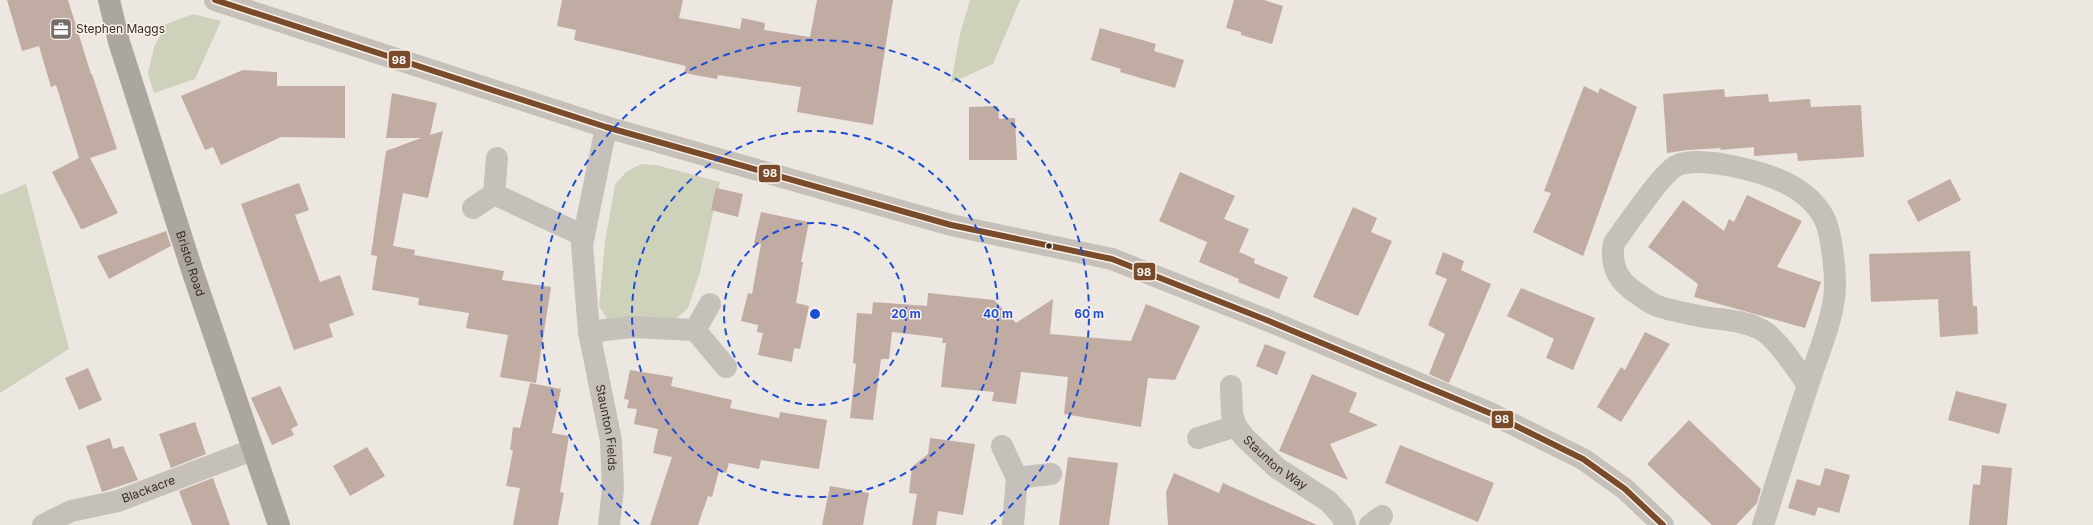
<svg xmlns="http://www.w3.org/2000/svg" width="2093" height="525" viewBox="0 0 2093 525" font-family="Inter,sans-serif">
  <rect width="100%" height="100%" fill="#ede7e1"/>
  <g fill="#ced2bb">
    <path d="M970 0H1020L993 64 951 83 960 34Z"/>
    <path d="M193 14 221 21 195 79 154 93 148 74 154 47 166 24Z"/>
    <path d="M641 164 656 165 720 182 700 272 688 308 677 318 607 319 599 306 605 242 615 185 626 172Z"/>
    <path d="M26 184 69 349 0 393V195Z"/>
  </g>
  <g fill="#c1aca3">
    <path d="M7 0H68L91 74H92L117 149 90 158 118 213 83 229H81L52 172 79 158 56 85 51 87 39 46 22 51Z"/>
    <path d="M562 0H683L679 18 740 29 742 18 765 23 764 30 810 37 817 0H893L873 125 797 112 801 87 718 75 717 79 684 73 686 66 574 40 576 30 557 26Z"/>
    <path d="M1234 0H1264L1283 6 1272 44 1241 35V32L1226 28Z"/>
    <path d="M1100 28 1156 44 1154 51 1184 60 1175 88 1120 72 1121 69 1091 60Z"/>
    <path d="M243 70 277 72V86H345V138L281 137 221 165 213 147 205 150 181 96Z"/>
    <path d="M1584 86 1598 93 1600 88 1637 107 1583 256 1533 232 1551 193 1544 191Z"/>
    <path d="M1724 89 1725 97 1768 94 1769 102 1810 99 1811 107 1861 105 1864 157 1798 161 1797 153 1754 156V147L1720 150 1721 148 1688 150 1667 153 1663 94Z"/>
    <path d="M392 93 437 103 430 135 443 131 428 198 403 193 393 246 415 250 414 255 504 271 502 280 551 287 536 383 500 377 508 335 466 328 469 313 418 305 419 298 372 290 377 256 371 255 386 151 421 138H386Z"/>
    <path d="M998 106 999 119 1015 118 1017 160H969V107Z"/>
    <path d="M1180 172 1235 196 1224 219 1249 229 1239 252 1255 259 1254 263 1288 277 1279 299 1238 282 1239 279 1199 262 1207 242 1159 221Z"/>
    <path d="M1950 179 1961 200 1918 222 1907 201Z"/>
    <path d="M299 183 309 210 295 215 320 282 340 275 354 315 329 324 333 337 294 350 241 204Z"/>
    <path d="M716 188 743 194 738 217 711 210Z"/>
    <path d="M1747 195 1802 221 1777 267 1821 282 1805 328 1694 297 1698 284 1648 247 1683 200 1724 231 1729 219 1734 222Z"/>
    <path d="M1353 207 1377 218 1371 232 1392 241 1358 316 1313 297Z"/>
    <path d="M761 212 809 222 801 262H803L796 303 809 306 800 349 794 348 792 362 758 355 763 333 757 332 758 325 741 321 748 293 752 294 761 244 754 243Z"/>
    <path d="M166 231 171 246 109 279 97 256Z"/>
    <path d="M1970 251 1973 306H1977L1978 334 1940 337 1938 299 1871 302 1869 254Z"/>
    <path d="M1443 252 1464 261 1461 270 1491 284 1449 383 1429 374 1445 334 1428 325 1447 279 1435 274Z"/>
    <path d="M1521 288 1595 318 1573 370 1546 358 1554 339 1507 316Z"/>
    <path d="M928 293 994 300 1016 323 1053 299 1050 334 1131 341 1146 304 1200 326 1175 380 1148 378 1141 427 1064 414 1068 377 1021 372 1016 404 992 401 994 392 941 387 946 343H942L943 338 892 332 889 359H881L873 420 850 418 856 364 853 363 857 313 872 314 873 302 927 306Z"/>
    <path d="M1645 332 1670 344 1621 422 1597 407 1621 367 1625 370Z"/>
    <path d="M1265 344 1286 352 1277 375 1256 366Z"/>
    <path d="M88 368 102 400 79 410 65 378Z"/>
    <path d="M630 370 673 377 671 386 732 400 730 408 779 418 780 412 827 420 819 469 761 460 759 469 729 463 726 473 719 471 712 497 708 496 698 525H650L672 457 653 453 658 429 634 424 637 409 627 408 629 400 624 399Z"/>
    <path d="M1312 374 1357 393 1349 412 1378 425 1330 444 1348 480 1279 451Z"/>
    <path d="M530 383 561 389 552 433 569 436 560 492 564 493 558 525H513L520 488 506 486 513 450H510L513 427 520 428Z"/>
    <path d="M280 386 298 425 291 429 294 435 272 445 251 398Z"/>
    <path d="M1956 391 2007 404 1999 434 1948 420Z"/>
    <path d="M1689 420 1761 489 1757 503 1736 525H1712L1647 464Z"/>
    <path d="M195 422 206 454 171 468 159 434Z"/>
    <path d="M110 438 113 449 123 446 138 480 102 492 86 446Z"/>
    <path d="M930 438 975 444 963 515 938 511 936 525H912L917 494 909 493 912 467 928 454Z"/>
    <path d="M1400 445 1494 483 1478 522 1385 483Z"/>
    <path d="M367 447 385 476 350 496 333 466Z"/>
    <path d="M1068 457 1118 463 1109 525H1059Z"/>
    <path d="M1982 465 2012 468 2007 525H1969L1973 484 1980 485Z"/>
    <path d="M1825 468 1850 475 1839 513 1818 507 1815 516 1788 508 1797 479 1820 486Z"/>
    <path d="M1174 473 1219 493 1223 483 1317 525H1168L1166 492Z"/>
    <path d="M213 478 230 525H192L179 491Z"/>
    <path d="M830 486 869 493 863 525H822Z"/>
  </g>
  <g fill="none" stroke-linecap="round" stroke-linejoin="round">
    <g stroke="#c6c0ba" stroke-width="22">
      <path d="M215 0 606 127 951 225 1112 259 1269 321 1492 414 1583 459 1625 489 1663 525"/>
      <path id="s1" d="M606 127 582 245 589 332 611 441 613 489 609 525"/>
      <path d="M497 158 494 194 584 236"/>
      <path d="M473 208 494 194"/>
      <path d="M695 330 710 304"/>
      <path d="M589 332 631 327 695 330 726 367"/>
      <path id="s2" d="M1231 386 1232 414 1236 426 1244 437 1277 468 1328 501 1342 516 1345 525"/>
      <path d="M1198 438 1236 426"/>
      <path d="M1002 446 1017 478 1013 525"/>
      <path d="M1017 478 1051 474"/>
      <path id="s3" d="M43 525 71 511 118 501 252 450"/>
      <path d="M1370 525 1382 516"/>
      <path d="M1763 525C1779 474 1795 424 1812 373 1820 349 1831 323 1834 298 1837 281 1832 233 1824 218 1807 185 1766 173 1732 166 1718 163 1690 159 1676 166 1663 172 1624 229 1614 243 1610 265 1617 280 1635 292 1641 296 1647 301 1653 304 1665 310 1690 314 1704 317 1723 320 1742 320 1760 329 1777 337 1797 370 1808 385"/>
    </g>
    <path stroke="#aca6a0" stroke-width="22" id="s4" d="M109 0 119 42 193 273 279 525"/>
    <g stroke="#faf2e9" stroke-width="9">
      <path id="bus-1" d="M215 0 606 127 951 225 1112 259 1269 321 1492 414 1583 459 1625 489 1663 525"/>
    </g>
    <use href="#bus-1" stroke="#7a4b2a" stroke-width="6"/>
  </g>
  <g fill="none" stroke="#1d4ed8" stroke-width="2" stroke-dasharray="7 5">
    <circle cx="815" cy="314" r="91"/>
    <circle cx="815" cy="314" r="183"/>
    <path d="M639 524A274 274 0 1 1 991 524"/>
  </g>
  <defs>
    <g id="office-square" transform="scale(1.15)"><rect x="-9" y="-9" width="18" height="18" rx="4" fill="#776e69" stroke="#faf2e9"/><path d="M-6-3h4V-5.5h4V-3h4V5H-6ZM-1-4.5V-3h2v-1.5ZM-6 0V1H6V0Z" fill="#fff"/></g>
  </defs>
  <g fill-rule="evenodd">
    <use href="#office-square" x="61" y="29"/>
  </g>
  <circle fill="#372d28" stroke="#faf2e9" stroke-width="1.5" cx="1049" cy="246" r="3.5"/>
  <g text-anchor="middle" stroke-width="3" stroke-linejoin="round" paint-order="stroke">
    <g font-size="12" fill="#372d28" stroke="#faf2e9" text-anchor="start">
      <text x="76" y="33">Stephen Maggs</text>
    </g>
    <g font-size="12" fill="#372d28" stroke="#faf2e9">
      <text dy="4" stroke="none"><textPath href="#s4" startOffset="276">Bristol Road</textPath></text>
      <text dy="4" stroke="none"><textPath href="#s1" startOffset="305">Staunton Fields</textPath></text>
      <text dy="4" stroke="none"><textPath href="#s2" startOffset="95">Staunton Way</textPath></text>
      <text dy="4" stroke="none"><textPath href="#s3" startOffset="112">Blackacre</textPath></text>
    </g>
  </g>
  <circle cx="815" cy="314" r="6" fill="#1d4ed8" stroke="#faf2e9" stroke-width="2"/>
  <g font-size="12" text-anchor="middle" font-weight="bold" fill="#1d4ed8" stroke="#faf2e9" stroke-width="3" stroke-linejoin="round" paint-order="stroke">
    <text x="906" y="318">20 m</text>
    <text x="998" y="318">40 m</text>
    <text x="1089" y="318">60 m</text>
  </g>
  <g stroke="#faf2e9" stroke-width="1.5">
    <rect x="388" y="50" width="23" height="19" rx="4" fill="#7a4b2a"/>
    <rect x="758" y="164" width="23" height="19" rx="4" fill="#7a4b2a"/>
    <rect x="1133" y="262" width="23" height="19" rx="4" fill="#7a4b2a"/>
    <rect x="1491" y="410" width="23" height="19" rx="4" fill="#7a4b2a"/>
  </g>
  <g font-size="11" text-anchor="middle" font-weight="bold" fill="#fff">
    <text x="399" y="64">98</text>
    <text x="770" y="177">98</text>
    <text x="1144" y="276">98</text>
    <text x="1502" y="423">98</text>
  </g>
</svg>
